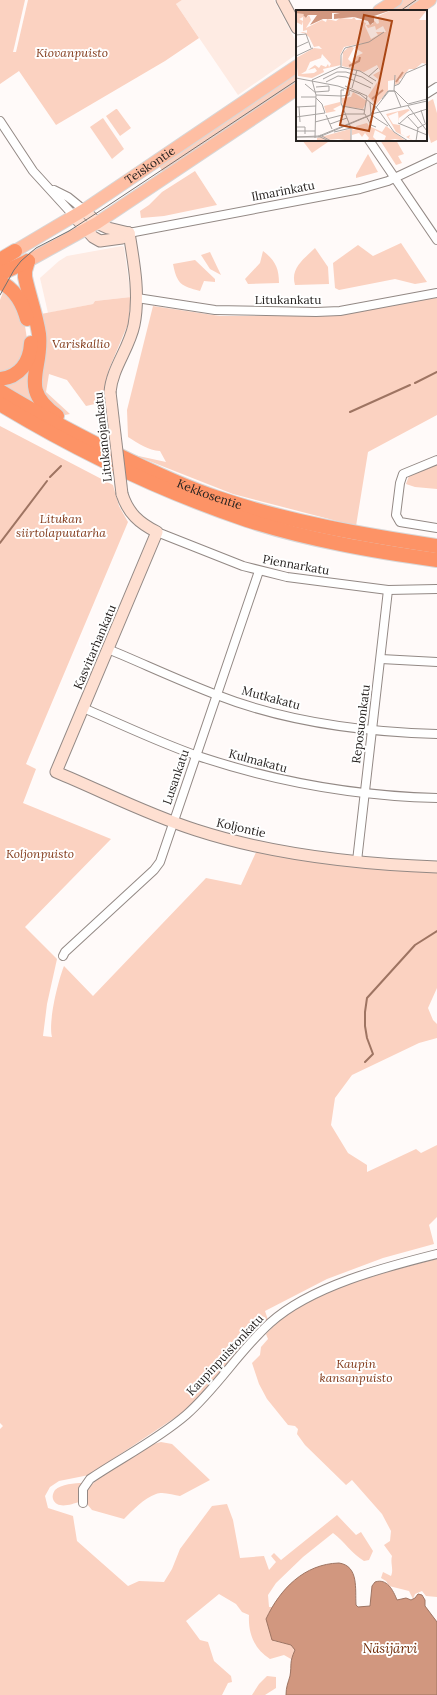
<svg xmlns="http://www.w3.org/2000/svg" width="437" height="1695" viewBox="0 0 437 1695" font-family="Lora,serif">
  <rect width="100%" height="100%" fill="#fffaf9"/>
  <g fill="#feebe3">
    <path d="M182 0H274L297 43V54L238 95 176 4Z"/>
    <path d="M122 246 124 247 131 297 95 301 93 304 48 313 40 278 59 261 67 256Z"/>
  </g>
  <g fill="#fbd2c1">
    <path d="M0 0H25L14 48 13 52H16L28 0H182L176 4 199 38 165 61 56 125 19 71 0 84Z"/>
    <path d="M403 0H425L408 11H385Z"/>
    <path d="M297 71V85L164 174 158 164Z"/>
    <path d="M433 99 437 113V140L431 143 426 126V103Z"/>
    <path d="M116 109H117L131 128 120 136 106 116Z"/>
    <path d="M103 118 124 149 112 159 90 127Z"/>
    <path d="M302 140H327L328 142 312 153Z"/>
    <path d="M380 140H396L404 154 398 156 402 163 396 165Z"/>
    <path d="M368 154 378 172 356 178V175Z"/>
    <path d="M195 171 217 205 164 216 141 218 140 211 149 205 162 192Z"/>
    <path d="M401 243 427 282 415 284 395 279 339 290 335 288 333 263 358 245 373 256Z"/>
    <path d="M315 248 328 267 329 284 295 285C290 268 304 259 315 248Z"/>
    <path d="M263 251C275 260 279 268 279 283L248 284 245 279 260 263Z"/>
    <path d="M210 252 221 275 210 269 201 255Z"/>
    <path d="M195 260 215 279V282L204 281 200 291C181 286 177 284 173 264Z"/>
    <path d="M23 285 33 320 36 342 32 377 34 404 2 386 3 382C49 375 35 314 14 288Z"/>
    <path d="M5 287 24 319 28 346 15 368 0 374V300Z"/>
    <path d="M437 296V415L368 452 356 526 233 494 134 455 166 462 160 451C148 450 139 444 128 437L127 410 153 306 220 316H289L343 314Z"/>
    <path d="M131 297 128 324 109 369 105 384 104 402 86 406 67 380 49 374 46 392 70 414 65 415 43 396 41 375V314L93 304 95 301Z"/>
    <path d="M0 426 113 485 119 506 128 522 26 764 36 769 23 803 111 839 25 927 57 959 47 1004 43 1036 52 1037C48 1022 58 981 64 966L93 996 206 878 241 885 257 850 437 871V988L428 1008 433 1020 437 1024V1038L419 1043 352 1075 335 1098 331 1125 348 1153 367 1165V1172L416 1149 421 1153 437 1145V1217L429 1225 434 1244 383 1258 327 1279 265 1311 268 1320 185 1411 89 1475 59 1481 50 1487 45 1496 48 1508 73 1516 77 1541 128 1586 139 1581 164 1582 172 1569 180 1549 212 1506 227 1504 233 1520 240 1558 264 1556 269 1570 276 1562 271 1556 274 1553 281 1560 337 1515 356 1535 361 1532 373 1551 369 1560 364 1561C352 1554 344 1541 333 1533L303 1557 276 1583 268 1595 269 1607H272L266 1619 274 1641 291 1645 295 1650 291 1659 284 1655 270 1659C254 1649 248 1633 249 1615L242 1612 236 1604 219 1594 186 1621 200 1640 208 1642 214 1661 231 1676 232 1682 228 1683 222 1695H0V1429L3 1426 0 1423Z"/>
    <path d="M437 465V489L415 487 406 484 409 476Z"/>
    <path d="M437 1259V1597L426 1596 422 1591 415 1594 413 1599 409 1591 389 1586 386 1581 381 1578 383 1572 391 1576C394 1569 390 1563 392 1556L384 1545 390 1541 391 1531 382 1514 352 1480 346 1485 305 1445 297 1434 298 1429 295 1426 288 1425 267 1399 259 1384 252 1363 260 1355 261 1347 268 1339 266 1334C271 1329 277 1322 284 1317 328 1286 385 1272 437 1259Z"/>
    <path d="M161 1442 172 1444 210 1480 180 1496C173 1495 163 1491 156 1494 144 1498 132 1511 124 1519L92 1510 87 1504 86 1497 89 1487 98 1479 150 1445Z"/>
    <path d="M83 1483 79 1502C72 1504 57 1510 53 1499 52 1496 53 1493 55 1490 61 1484 75 1483 83 1483Z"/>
    <path d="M267 1676 276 1677V1688L265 1695H252L259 1684Z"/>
  </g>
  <path fill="#d1977f" stroke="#9e7462" d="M339 1563C359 1566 355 1589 356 1605L358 1607 370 1606 372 1586 375 1582C387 1578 393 1590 397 1600L406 1598 411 1600 415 1598 418 1594 422 1595 425 1600V1606L437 1622V1695H286C286 1687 288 1683 290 1676 292 1664 289 1663 295 1650L291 1645 272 1640 266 1619C280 1589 304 1564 339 1563Z"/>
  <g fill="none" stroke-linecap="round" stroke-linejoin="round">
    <g stroke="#9e7462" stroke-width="2">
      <path d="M415 383 437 372"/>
      <path d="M350 412 410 385"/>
      <path d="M50 477 61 466"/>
      <path d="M0 543 47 481"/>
      <path d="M365 1062 373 1054 367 1038 365 1026V1012L367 998 415 945 437 931"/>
    </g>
    <g stroke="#938985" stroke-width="10">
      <g id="street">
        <path d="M426 94 437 87"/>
        <path d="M0 121 33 171 74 216"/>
        <path d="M369 140 437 240"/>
        <path d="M54 190 68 197 84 210"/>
        <path d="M129 233 360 189 388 181 437 158"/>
        <path d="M137 298 215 310 316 312 340 311 437 293"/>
        <path d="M437 460 403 474 400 483 396 515 400 522 437 528"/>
        <path d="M157 532 243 566 287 577 388 590 437 589"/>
        <path d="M108 649C144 664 180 681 217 695 286 722 363 732 437 734"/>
        <path d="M381 659 437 662"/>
        <path d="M83 708C121 724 160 743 198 756 276 782 355 796 437 798"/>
        <path d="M357 861 388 590"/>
        <path d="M63 956 65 952 154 870 160 862 259 571"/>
        <path d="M83 1503V1489L90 1479C121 1458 157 1440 186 1415 217 1388 239 1351 270 1323 311 1286 385 1267 437 1254"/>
      </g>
    </g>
    <g stroke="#938985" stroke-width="13">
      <g id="secondary">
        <path d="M282 0 297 28"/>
        <path d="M84 210 97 223 108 228 129 233"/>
        <path d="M74 216 93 237 100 241 122 238 129 233"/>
        <path d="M110 392C112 368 129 349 134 325 140 295 134 263 129 233"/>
        <path d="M122 494C128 513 139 523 157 532L56 772C102 791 148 815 196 830 273 855 356 864 437 867"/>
      </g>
    </g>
    <g stroke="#d8d7d7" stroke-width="14">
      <g id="primary">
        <path d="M379 11 396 0"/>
        <path d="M414 11 430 0"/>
        <path id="s1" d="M15 251 84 210 297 66"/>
        <path d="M28 261 97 223 297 89"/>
      </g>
    </g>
    <g stroke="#d8d7d7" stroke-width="16">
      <g id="highway">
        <path d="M0 260 15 251"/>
        <path d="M28 261 25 271V277C29 296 36 314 39 334 43 371 18 388 57 416"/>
        <path d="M0 274 28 261"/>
        <path d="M0 282C15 289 23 304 27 319"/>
        <path d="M0 379C20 377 30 362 31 343"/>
        <path id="s2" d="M0 391C36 413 74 433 112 452 146 469 181 486 218 498 289 522 363 535 437 546"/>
        <path d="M0 404C78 451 161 491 247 520 308 540 374 551 437 560"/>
      </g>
    </g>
    <use href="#street" stroke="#fff" stroke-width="8"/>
    <use href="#secondary" stroke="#fedfd1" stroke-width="11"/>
    <use href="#primary" stroke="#febea3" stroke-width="12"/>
    <use href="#highway" stroke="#fd9366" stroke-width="14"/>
    <g stroke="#767270" stroke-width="1">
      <path d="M400 11 416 0"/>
      <path d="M0 295 14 270 21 261 36 248 69 231 109 205 297 80"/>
    </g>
    <g stroke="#938985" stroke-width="13" stroke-linecap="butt">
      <path id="secondary-bridge" d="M110 392 122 494"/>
    </g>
    <use href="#secondary-bridge" stroke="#fedfd1" stroke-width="11"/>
  </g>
  <g text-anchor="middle" stroke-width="4" stroke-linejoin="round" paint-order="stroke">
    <g font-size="12" font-style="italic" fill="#823a1a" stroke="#fff">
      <text x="72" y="57">Kiovanpuisto</text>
      <text x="81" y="348">Variskallio</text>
      <text x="61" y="523">Litukan<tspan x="61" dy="14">siirtolapuutarha</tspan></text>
      <text x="40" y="858">Koljonpuisto</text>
      <text x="356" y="1368">Kaupin<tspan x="356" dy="14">kansanpuisto</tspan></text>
    </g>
    <g font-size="12" fill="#262220" stroke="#fff">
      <text dy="4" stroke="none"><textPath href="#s1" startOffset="160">Teiskontie</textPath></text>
      <text transform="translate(283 191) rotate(-11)" y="4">Ilmarinkatu</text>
      <text x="288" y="304">Litukankatu</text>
      <text transform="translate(103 437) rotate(-96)" y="4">Litukanojankatu</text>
      <text dy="4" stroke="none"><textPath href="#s2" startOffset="234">Kekkosentie</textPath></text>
      <text transform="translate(296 565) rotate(10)" y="4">Piennarkatu</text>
      <text transform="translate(95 647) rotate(-67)" y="4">Kasvitarhankatu</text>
      <text transform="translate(271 698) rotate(15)" y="4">Mutkakatu</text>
      <text transform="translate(361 724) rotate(-83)" y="4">Reposuonkatu</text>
      <text transform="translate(258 761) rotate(15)" y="4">Kulmakatu</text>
      <text transform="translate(176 777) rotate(-71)" y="4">Lusankatu</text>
      <text transform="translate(241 828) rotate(13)" y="4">Koljontie</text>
      <text transform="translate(225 1355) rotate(-47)" y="4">Kaupinpuistonkatu</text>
    </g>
    <g font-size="13" font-style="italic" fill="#6d2702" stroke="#fff">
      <text x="390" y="1653">Näsijärvi</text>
    </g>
  </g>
  <g transform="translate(296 10)">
    <rect width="131" height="131" fill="#fffaf9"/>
    <path d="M96 0H131L123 10H131V54L126 53 119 59H113L105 69 103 68 104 73 99 75 98 70 92 71V81L80 95 72 86 82 71V69L77 65 84 61 81 55 68 62 46 56 47 42 54 36 58 38 52 49 56 53 57 48 67 43 58 37 68 33 48 37 44 45 45 55 27 59 28 62 16 68 2 66 0 48 18 38 26 39 23 36 18 37 13 27 8 23H4L7 22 11 23V20L7 21V7L3 9 7 11 6 15 0 12 1 2 9 3 7 5 10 8 13 5 15 10 10 18 26 10 30 12 31 9 40 11 44 8 56 9 58 7 60 10H66L65 11 70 13 69 16 75 29 82 25 80 22H90L87 16 80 20 79 16 72 18 70 15 77 14V9L81 14 83 13 82 6ZM26 44 35 54 33 57 32 54 30 57 25 55 23 58 19 55 12 60 19 58 21 61 18 63 5 64 10 61 14 52 25 48ZM57 82 71 91 67 99 47 96 45 88 55 87ZM44 92 45 95 37 99 40 101 30 103 28 96ZM112 99 114 100 103 108V113L102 102 92 106 97 114 104 115 105 124 110 127 114 125 113 128 118 131 100 122 90 104ZM71 113 73 116 86 122 90 116 110 131 99 129 88 131 90 126 79 120 77 127 81 131H71L73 128 69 123 66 127 63 123 56 125V118L57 120 61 119 60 116ZM54 119 55 131 42 129 21 131V128Z" fill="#fbd2c1" fill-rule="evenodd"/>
    <path d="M0 0H96L78 6V12L74 15 72 11 58 7 38 9V4L44 3H36V9H27L14 15 21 5H12L10 8 7 5 8 4 0 3Z" fill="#d1977f"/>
    <path fill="none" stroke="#d1977f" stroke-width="2" d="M53 56 63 51 64 47M100 72 107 62M76 89 87 80"/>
    <path fill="none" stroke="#a8a4a2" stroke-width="1" d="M0 25 10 24 15 38M1 37 12 32M0 46 17 38M45 57V45L49 38 73 32 88 22M99 65 98 80 105 97M72 67 82 58M0 68 42 76 64 84 81 98 98 122 112 131M27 69 41 62H50L66 67 77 74M16 70 44 57 64 61 80 71M16 70 20 85 19 128M30 72 42 66 50 67 75 78M9 74 20 83M49 76 71 86 68 104M98 76 103 74 110 63 131 54M56 78 61 60M48 80H45V93L55 118V131M19 82 33 81V76L20 77M20 85 45 86M45 86 53 85V81M5 87H20M86 89 92 81H99M74 92 75 104 131 91M46 96 68 100M112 96 131 121M0 97 20 96M3 97 4 112M125 100 129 113M30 105 36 119M75 105 92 116M111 106 122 118M0 107 29 103 26 94 20 88M19 112 50 104H69L75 115 80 117M102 113 131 125M34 114 51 108M103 114 113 105 131 99M0 117H9V124M0 121H19M38 122 55 118M24 125 35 131M22 126 33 131M0 127H23L75 105M0 127 23 126 74 105 93 81H99L112 94 131 89M120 131 122 118 131 113"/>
    <path fill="#aa4614" fill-opacity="0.15" stroke="#aa4614" stroke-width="2" d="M68 5 96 11 73 121 44 115Z"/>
    <rect width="131" height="131" fill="none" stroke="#262220" stroke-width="2"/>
  </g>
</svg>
